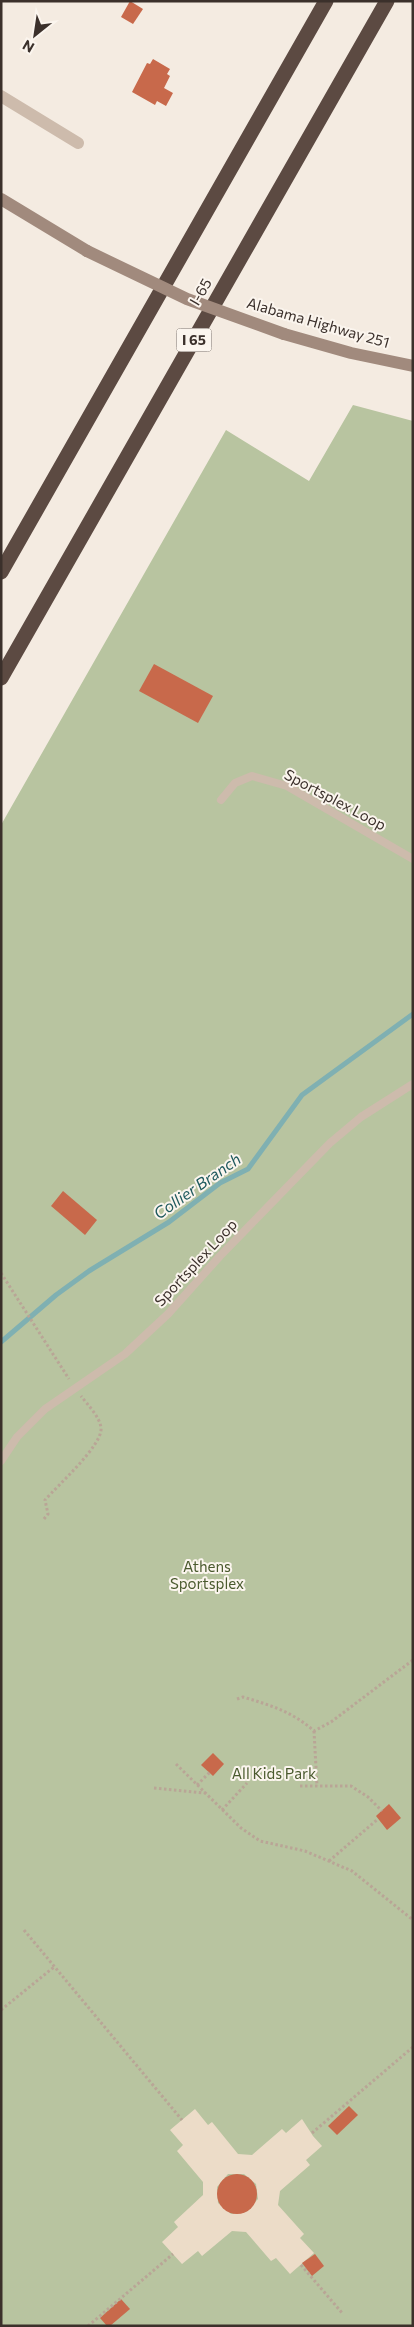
<svg xmlns="http://www.w3.org/2000/svg" width="414" height="2327" viewBox="0 0 414 2327" font-family="Commissioner,sans-serif">
  <rect width="100%" height="100%" fill="#f4ebe1"/>
  <path fill="#b8c4a0" d="M353 405 413 421V2326H1V825L226 430 309 481Z"/>
  <path fill="#ecdcc8" fill-rule="evenodd" d="M195 2109 208 2125 212 2122 238 2154 252 2155 282 2129 286 2133 302 2119 313 2136 322 2146 306 2160 310 2165 280 2191 278 2205 304 2234 300 2238 314 2253 290 2274 276 2258 271 2261 246 2232 232 2231 202 2256 198 2251 182 2264 162 2242 178 2227 174 2222 203 2195V2182L177 2151 183 2145 170 2130ZM228 2174H244L256 2184 258 2199 246 2212 231 2214 218 2203 217 2187Z"/>
  <g fill="none" stroke-linecap="round" stroke-linejoin="round">
    <path stroke="#7fb0b2" stroke-width="5" d="M1 1342 56 1295 89 1271 169 1222 220 1183 248 1169 302 1095 413 1014"/>
  </g>
  <g fill="#c8694b">
    <path d="M130 1 143 9 133 24 121 17Z"/>
    <path d="M153 59 170 69 167 74 170 76 164 88 173 93 166 106 157 101 155 105 132 92 147 63 150 64Z"/>
    <path d="M154 664 213 696 198 723 139 691Z"/>
    <path d="M63 1191 97 1220 85 1235 51 1206Z"/>
    <path d="M213 1753 224 1764 213 1776 201 1765Z"/>
    <path d="M389 1804 401 1818 387 1830 376 1816Z"/>
    <path d="M349 2106 358 2115 337 2135 328 2126Z"/>
    <circle cx="237" cy="2194" r="20"/>
    <path d="M315 2254 324 2266 312 2276 302 2263Z"/>
    <path d="M121 2299 130 2309 110 2326H107L100 2318Z"/>
  </g>
  <g fill="none" stroke-linecap="round" stroke-linejoin="round">
    <g stroke="#b9a596" stroke-width="3" stroke-dasharray="2.5 2.5" stroke-linecap="butt">
      <path d="M1 1273 69 1379"/>
      <path d="M44 1519 48 1514 45 1500C57 1486 103 1445 101 1428 100 1417 87 1404 81 1396"/>
      <path d="M237 1699 243 1697C270 1705 293 1712 314 1731L331 1722 413 1660"/>
      <path d="M314 1731 317 1786"/>
      <path d="M176 1764 241 1828 260 1841 305 1851 352 1871 413 1920"/>
      <path d="M197 1785 210 1772"/>
      <path d="M300 1786H351L368 1797 382 1811"/>
      <path d="M154 1788 205 1793"/>
      <path d="M222 1810 247 1783"/>
      <path d="M329 1861 378 1819"/>
      <path d="M24 1930 182 2120"/>
      <path d="M1 2010 54 1967"/>
      <path d="M312 2133 413 2047"/>
      <path d="M301 2265 343 2314"/>
      <path d="M88 2326 173 2254"/>
    </g>
    <g stroke="#cdbbac" stroke-width="8">
      <path d="M221 800 235 783 252 776 287 786 413 859"/>
      <path d="M1 1461 17 1437 45 1409 125 1354 168 1314 220 1256 330 1143 361 1117 413 1084"/>
    </g>
    <path stroke="#cdbbac" stroke-width="12" d="M1 96 78 143"/>
    <g stroke="#a18a7d" stroke-width="12">
      <path d="M1 199 87 251"/>
      <path d="M284 334 351 353 413 366"/>
    </g>
    <g stroke="#5c4a42" stroke-width="15">
      <path d="M1 572 326 1"/>
      <path d="M1 678 387 1"/>
    </g>
    <path stroke="#a18a7d" stroke-width="12" d="M87 251 187 299 284 334"/>
  </g>
  <g text-anchor="middle" stroke-width="4" stroke-linejoin="round" paint-order="stroke">
    <rect fill="#fbf5ee" stroke="#756b66" stroke-width="1" x="176.5" y="328.5" width="35" height="23" rx="4"/>
    <g font-size="14" font-weight="bold" fill="#3b302b">
      <text x="194" y="345">I 65</text>
    </g>
    <g font-size="15" fill="#3b302b" stroke="#fbf5ee">
      <text transform="translate(201 292) rotate(-60)" y="5">I-65</text>
      <text transform="translate(318 323) rotate(16)" y="5">Alabama Highway 251</text>
      <text transform="translate(335 800) rotate(28)" y="5">Sportsplex Loop</text>
      <text transform="translate(196 1263) rotate(-47)" y="5">Sportsplex Loop</text>
    </g>
    <g font-size="15" fill="#4a5a2e" stroke="#fbf5ee">
      <text x="207" y="1572">Athens<tspan x="207" dy="17">Sportsplex</tspan></text>
      <text x="274" y="1779">All Kids Park</text>
    </g>
    <g font-size="16" font-style="italic" fill="#1f5a5e" stroke="#fbf5ee">
      <text transform="translate(197 1186) rotate(-35)" y="6">Collier Branch</text>
    </g>
  </g>
  <rect width="414" height="2327" fill="none" stroke="#3b302b" stroke-width="5"/>
  <g transform="translate(35 35) rotate(210)" stroke="#fbf5ee" stroke-width="4" paint-order="stroke">
  <path d="M0-4L9 19L0 12L-9 19Z" fill="#3b302b"/>
  <text y="-8" font-size="14" font-weight="bold" text-anchor="middle" fill="#3b302b">N</text>
  </g>
</svg>
